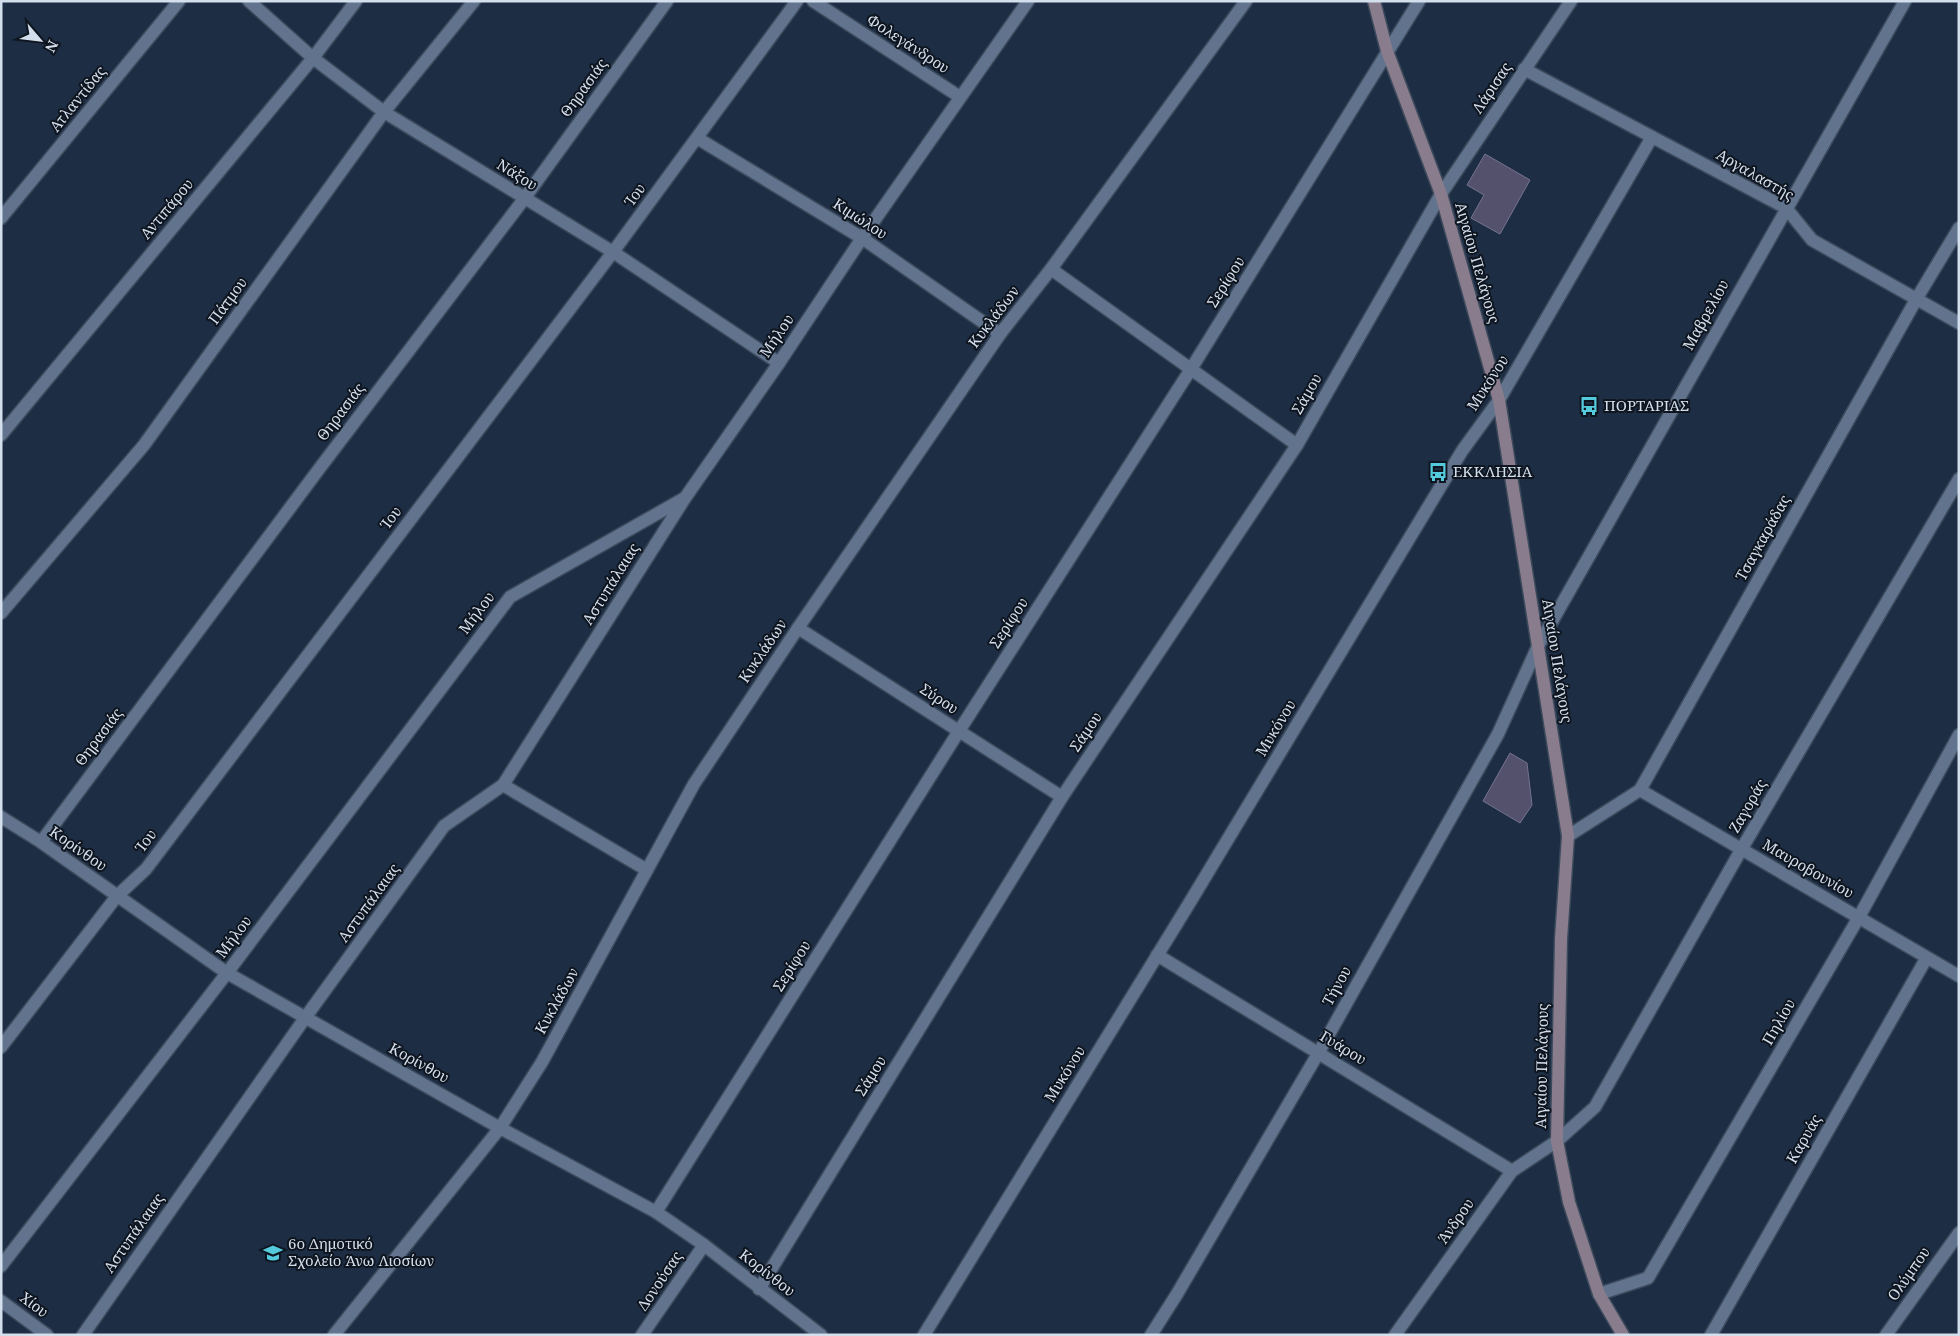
<svg xmlns="http://www.w3.org/2000/svg" width="1960" height="1336" viewBox="0 0 1960 1336" font-family="'Noto Serif',serif">
  <rect width="100%" height="100%" fill="#1d2d44"/>
  <g fill="#54516d" stroke="#767391">
    <path d="M1485 154 1530 180 1500 234 1471 218 1484 195 1467 185Z"/>
    <path d="M1510 753 1527 763 1532 805 1520 823 1483 801Z"/>
  </g>
  <g fill="none" stroke-linecap="round" stroke-linejoin="round">
    <g stroke="#3c4a5c" stroke-width="15">
      <g id="minor">
        <path d="M249 1 313 58 384 112 613 252 779 363"/>
        <path d="M813 1 960 97"/>
        <path d="M1524 69 1786 208 1812 240 1959 323"/>
        <path d="M697 138 862 238 1000 334"/>
        <path d="M1 218 179 1"/>
        <path d="M1051 269 1297 445"/>
        <path d="M1 435 313 58 356 1"/>
        <path d="M1 613 144 445 384 112 474 1"/>
        <path d="M798 628 1062 797"/>
        <path d="M503 785 647 870"/>
        <path d="M1640 790 1959 976"/>
        <path d="M1 817 41 842 227 973 500 1128 656 1212 704 1245 821 1335"/>
        <path d="M1568 836 1640 790 1917 298 1959 228"/>
        <path d="M41 842 319 469 524 199 667 1"/>
        <path d="M1157 955 1512 1171"/>
        <path d="M1 1047 117 896 146 869 613 252 797 1"/>
        <path d="M656 1212 959 731 1191 369 1419 1"/>
        <path d="M1 1266 227 973 510 597 683 499"/>
        <path d="M759 1289 1062 797 1297 445 1441 194 1571 1"/>
        <path d="M1599 1294 1648 1278 1859 917 1959 735"/>
        <path d="M1 1301 47 1335"/>
        <path d="M83 1335 305 1018 444 826 503 785 685 498 779 363 862 238 1028 1"/>
        <path d="M642 1335 704 1245"/>
        <path d="M924 1335 1187 907 1462 451 1499 400 1652 137"/>
        <path d="M1151 1335 1177 1294 1319 1052 1498 734 1538 646 1905 1"/>
        <path d="M1395 1335 1512 1171 1557 1141 1595 1107 1741 850 1959 479"/>
        <path d="M1711 1335 1926 959"/>
        <path d="M1886 1335 1959 1233"/>
      </g>
    </g>
    <g stroke="#3c4a5c" stroke-width="15">
      <path id="tertiary" d="M334 1335 500 1128 542 1062 694 784 798 628 1000 334 1051 269 1246 1"/>
    </g>
    <g stroke="#3c4a5c" stroke-width="15">
      <path id="secondary" d="M1374 1 1387 51 1441 194 1499 400 1568 836 1561 939 1557 1141 1569 1202 1599 1294 1623 1335"/>
    </g>
    <use href="#minor" stroke="#61738d" stroke-width="12"/>
    <use href="#tertiary" stroke="#61738d" stroke-width="12"/>
    <use href="#secondary" stroke="#897c8d" stroke-width="12"/>
  </g>
  <defs>
    <g id="bus-bare" transform="scale(1.5)"><path d="M-5-6H5V4H4V6H2V4H-2V6H-4V4H-5ZM-3.5-4V0h7V-4ZM-3.5 1.2v1.5H-2V1.2ZM2 1.2v1.5H3.5V1.2Z" fill="#54cadd" stroke="#0e151f" stroke-width="2.5" paint-order="stroke"/></g>
    <g id="school-bare" transform="scale(1.5)"><path d="M0-5L7-2L0 1L-7-2ZM-4 1L0 2.5L4 1V4Q0 6-4 4Z" fill="#54cadd" stroke="#0e151f" stroke-width="2.5" paint-order="stroke"/></g>
  </defs>
  <g fill-rule="evenodd">
    <use href="#bus-bare" x="1589" y="406"/>
    <use href="#bus-bare" x="1438" y="472"/>
    <use href="#school-bare" x="273" y="1253"/>
  </g>
  <g text-anchor="middle" stroke-width="4" stroke-linejoin="round" paint-order="stroke">
    <g font-size="15" fill="#d4dfed" stroke="#0e151f">
      <text transform="translate(908 44) rotate(33)" y="5">Φολεγάνδρου</text>
      <text transform="translate(584 88) rotate(-54)" y="5">Θηρασιάς</text>
      <text transform="translate(1492 88) rotate(-56)" y="5">Λάρισας</text>
      <text transform="translate(78 99) rotate(-51)" y="5">Ατλαντίδας</text>
      <text transform="translate(517 175) rotate(32)" y="5">Νάξου</text>
      <text transform="translate(1755 175) rotate(30)" y="5">Αργαλαστής</text>
      <text transform="translate(635 195) rotate(-54)" y="5">Ίου</text>
      <text transform="translate(167 209) rotate(-50)" y="5">Αντιπάρου</text>
      <text transform="translate(860 219) rotate(33)" y="5">Κιμώλου</text>
      <text transform="translate(1477 263) rotate(74)" y="5">Αιγαίου Πελάγους</text>
      <text transform="translate(1226 282) rotate(-58)" y="5">Σερίφου</text>
      <text transform="translate(228 301) rotate(-54)" y="5">Πάτμου</text>
      <text transform="translate(1706 315) rotate(-61)" y="5">Μαβρελίου</text>
      <text transform="translate(994 317) rotate(-53)" y="5">Κυκλάδων</text>
      <text transform="translate(777 336) rotate(-56)" y="5">Μήλου</text>
      <text transform="translate(1488 383) rotate(-57)" y="5">Μυκόνου</text>
      <text transform="translate(1307 394) rotate(-60)" y="5">Σάμου</text>
      <text transform="translate(341 412) rotate(-53)" y="5">Θηρασιάς</text>
      <text transform="translate(391 518) rotate(-53)" y="5">Ίου</text>
      <text transform="translate(1763 538) rotate(-61)" y="5">Τσαγκαράδας</text>
      <text transform="translate(611 584) rotate(-58)" y="5">Αστυπάλαιας</text>
      <text transform="translate(477 613) rotate(-53)" y="5">Μήλου</text>
      <text transform="translate(1009 623) rotate(-57)" y="5">Σερίφου</text>
      <text transform="translate(763 651) rotate(-56)" y="5">Κυκλάδων</text>
      <text transform="translate(1557 661) rotate(81)" y="5">Αιγαίου Πελάγους</text>
      <text transform="translate(939 699) rotate(33)" y="5">Σύρου</text>
      <text transform="translate(1276 728) rotate(-59)" y="5">Μυκόνου</text>
      <text transform="translate(1086 732) rotate(-56)" y="5">Σάμου</text>
      <text transform="translate(99 737) rotate(-53)" y="5">Θηρασιάς</text>
      <text transform="translate(1748 806) rotate(-60)" y="5">Ζαγοράς</text>
      <text transform="translate(146 841) rotate(-53)" y="5">Ίου</text>
      <text transform="translate(78 849) rotate(35)" y="5">Κορίνθου</text>
      <text transform="translate(1808 869) rotate(30)" y="5">Μαυροβουνίου</text>
      <text transform="translate(369 903) rotate(-54)" y="5">Αστυπάλαιας</text>
      <text transform="translate(234 937) rotate(-53)" y="5">Μήλου</text>
      <text transform="translate(792 966) rotate(-58)" y="5">Σερίφου</text>
      <text transform="translate(1337 986) rotate(-61)" y="5">Τήνου</text>
      <text transform="translate(557 1001) rotate(-61)" y="5">Κυκλάδων</text>
      <text transform="translate(1779 1022) rotate(-60)" y="5">Πηλίου</text>
      <text transform="translate(1343 1048) rotate(31)" y="5">Γυάρου</text>
      <text transform="translate(419 1063) rotate(29)" y="5">Κορίνθου</text>
      <text transform="translate(1542 1066) rotate(-89)" y="5">Αιγαίου Πελάγους</text>
      <text transform="translate(1065 1074) rotate(-58)" y="5">Μυκόνου</text>
      <text transform="translate(871 1076) rotate(-58)" y="5">Σάμου</text>
      <text transform="translate(1804 1139) rotate(-60)" y="5">Καρυάς</text>
      <text transform="translate(1456 1221) rotate(-55)" y="5">Άνδρου</text>
      <text transform="translate(134 1233) rotate(-55)" y="5">Αστυπάλαιας</text>
      <text transform="translate(767 1273) rotate(38)" y="5">Κορίνθου</text>
      <text transform="translate(1909 1274) rotate(-55)" y="5">Ολύμπου</text>
      <text transform="translate(660 1281) rotate(-56)" y="5">Δονούσας</text>
      <text transform="translate(34 1305) rotate(37)" y="5">Χίου</text>
    </g>
    <g font-size="15" fill="#d4dfed" stroke="#0e151f" text-anchor="start">
      <text x="1604" y="411">ΠΟΡΤΑΡΙΑΣ</text>
      <text x="1453" y="477">ΕΚΚΛΗΣΙΑ</text>
      <text x="288" y="1249">6ο Δημοτικό<tspan x="288" dy="17">Σχολείο Άνω Λιοσίων</tspan></text>
    </g>
  </g>
  <rect width="1960" height="1336" fill="none" stroke="#d4dfed" stroke-width="5"/>
  <g transform="translate(40 40) rotate(118)" stroke="#0e151f" stroke-width="4" paint-order="stroke">
  <path d="M0-4L9 19L0 12L-9 19Z" fill="#d4dfed"/>
  <text y="-8" font-size="14" font-weight="bold" text-anchor="middle" fill="#d4dfed">N</text>
  </g>
</svg>
